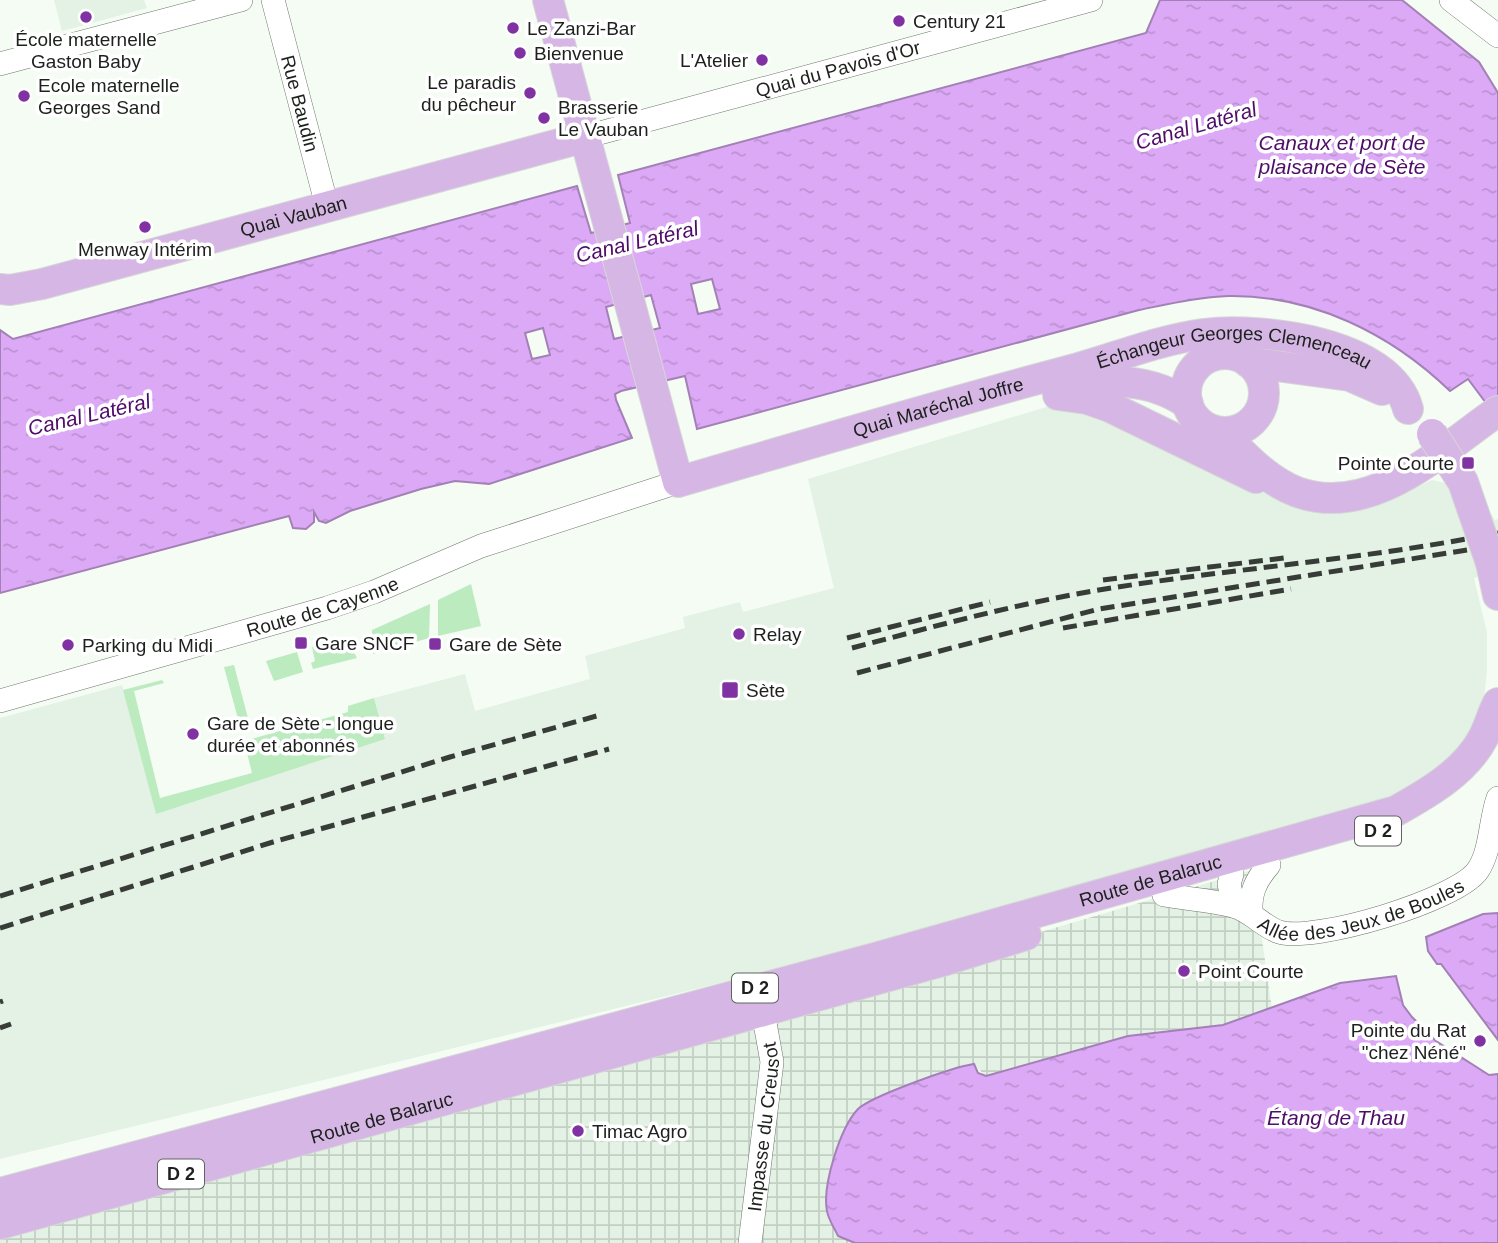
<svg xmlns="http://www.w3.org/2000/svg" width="1498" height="1243" viewBox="0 0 1498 1243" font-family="Helvetica,sans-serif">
  <defs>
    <pattern id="industrial-grid" width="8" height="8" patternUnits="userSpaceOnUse" patternTransform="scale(1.75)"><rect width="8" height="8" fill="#e3f2e4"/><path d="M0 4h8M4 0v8" fill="none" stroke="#c2cfc3"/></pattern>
    <pattern id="water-ripples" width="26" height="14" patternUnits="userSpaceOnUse" patternTransform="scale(1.75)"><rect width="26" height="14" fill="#dca9f6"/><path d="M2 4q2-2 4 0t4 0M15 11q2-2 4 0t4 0" fill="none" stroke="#bc91d2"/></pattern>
  </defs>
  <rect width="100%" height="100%" fill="#f4fcf4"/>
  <g fill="#e3f2e4">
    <path d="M54 0H144L147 8 62 31Z"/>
    <path d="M1063 402 1278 499 1316 511 1369 508 1432 480 1454 485 1483 501 1495 520 1498 519V570L1474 578 1487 633V670L1483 709 1459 754 1419 788 1372 804 863 948 0 1159V718L122 685 156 813 385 738 374 698 465 674 475 711 590 679 585 656 685 628 683 617 740 602 743 612 834 588 808 479Z"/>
  </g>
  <path fill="url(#industrial-grid)" d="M1252 870 1272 1009 1223 1025 1128 1036 986 1076 974 1065 956 1068 860 1108 846 1126 838 1236 855 1243H0V1238Z"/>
  <g fill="#bbebbf">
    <path d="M471 584 481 626 438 636V600Z"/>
    <path d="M430 604 429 638 373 654 372 630Z"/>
    <path d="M346 637 357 658 313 669 311 663 315 661 312 647Z"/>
    <path d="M297 652 303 672 274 681 266 661Z"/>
    <path d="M234 665 249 722 240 726 224 667Z"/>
    <path d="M162 680 164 683 134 691 160 798 252 773 244 741 348 712V706L374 698 385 739 156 814 123 690Z"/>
  </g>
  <g fill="url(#water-ripples)" stroke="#a380b5" stroke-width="2" fill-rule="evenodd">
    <path d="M1160 0H1402L1479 62 1498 93V419L1468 379 1450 391C1391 334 1313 295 1229 296 1199 297 1169 304 1139 310L697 429 685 376 621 391 615 394 616 400 632 438 489 484 455 481 421 489 350 511 326 523 319 521 314 512V522L306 529 293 528 289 516 0 593V330L13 339 577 186 591 233 630 223 618 175 1146 33ZM712 279 720 309 698 314 691 284ZM651 295 660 328 614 339 606 307ZM543 328 550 355 532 359 525 333Z"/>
    <path d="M1498 913V1040L1441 964H1437L1428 951 1426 937 1483 914Z"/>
    <path d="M1396 976 1403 1005 1412 1017 1436 1041 1489 1075 1498 1074V1243H855L838 1236C835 1229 828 1219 827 1211 822 1186 840 1128 858 1109 872 1096 944 1071 964 1066L974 1064 978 1073 986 1076 1128 1036 1223 1025 1340 983Z"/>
  </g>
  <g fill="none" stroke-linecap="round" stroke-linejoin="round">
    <g stroke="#6e766e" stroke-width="24">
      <g id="minor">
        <path id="s1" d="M273 0 327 206"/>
        <path d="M1451 0 1498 36"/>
        <path d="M0 64 241 0"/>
        <path id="s2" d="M585 137 1091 0"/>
        <path id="s3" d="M0 701 327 608 374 592 481 546 678 482"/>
        <path d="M1232 874 1229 884 1234 906"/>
        <path id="s4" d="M1164 895C1186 899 1211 900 1233 906 1250 910 1262 926 1279 932 1314 943 1458 900 1478 870 1491 851 1490 820 1498 798"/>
        <path d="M1251 914C1250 893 1255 881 1269 865"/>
        <path id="s5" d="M750 1243 772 1062 763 1012"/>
      </g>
    </g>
    <g stroke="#d6d7d6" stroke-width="32">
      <g id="major">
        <path id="s6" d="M548 0 678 482C805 445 932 407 1060 373 1108 361 1153 341 1203 334 1261 327 1390 341 1408 409"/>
        <path id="s7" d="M0 289 10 290 42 284 585 137"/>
        <circle cx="1225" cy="393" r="39"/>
        <path d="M1248 362 1350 376 1382 390"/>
        <path d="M1064 384C1108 380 1150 377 1188 404"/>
        <path d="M1058 395 1087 399 1110 407 1256 478"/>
        <path d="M1221 432C1243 454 1267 481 1297 492 1372 519 1441 450 1498 411"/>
        <path d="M1491 563 1498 595"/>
        <path id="s8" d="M0 1193 875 958 1396 811C1428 793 1465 772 1483 738 1489 727 1492 714 1498 703"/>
        <path id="s9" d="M0 1224 946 960 1026 935"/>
      </g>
    </g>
    <use href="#minor" stroke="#fff" stroke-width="23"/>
    <use href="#major" stroke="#d5b6e4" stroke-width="30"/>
    <g stroke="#383c38" stroke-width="5" stroke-dasharray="14 7" stroke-linecap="butt">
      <path d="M1103 580 1284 558"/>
      <path d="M1063 628 1291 589"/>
      <path d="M847 638 990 602"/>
      <path d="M852 648C936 626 1019 603 1105 589 1236 568 1368 559 1498 533"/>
      <path d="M857 673 1099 609 1498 545"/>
      <path d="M0 896 450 757 600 715"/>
      <path d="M0 928 273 842 609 749"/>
      <path d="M0 1002 3 1001"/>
      <path d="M0 1028 11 1024"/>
    </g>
    <g stroke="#d6d7d6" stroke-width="32" stroke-linecap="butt">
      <path id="major-bridge" d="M1432 434 1463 482 1491 563"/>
    </g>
    <use href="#major-bridge" stroke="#d5b6e4" stroke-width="30"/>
  </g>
  <g fill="#8031a2" stroke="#fff" stroke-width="2.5">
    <circle cx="86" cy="17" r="7"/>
    <circle cx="899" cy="21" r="7"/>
    <circle cx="513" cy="28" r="7"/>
    <circle cx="520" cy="53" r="7"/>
    <circle cx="762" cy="60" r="7"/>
    <circle cx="530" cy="93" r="7"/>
    <circle cx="24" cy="96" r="7"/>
    <circle cx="544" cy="118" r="7"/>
    <circle cx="145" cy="227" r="7"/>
    <rect x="1461" y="456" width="14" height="14" rx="3.5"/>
    <circle cx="739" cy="634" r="7"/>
    <rect x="294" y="636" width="14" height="14" rx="3.5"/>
    <rect x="428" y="637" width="14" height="14" rx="3.5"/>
    <circle cx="68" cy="645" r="7"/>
    <rect x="721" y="681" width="18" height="18" rx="3.5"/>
    <circle cx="193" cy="734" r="7"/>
    <circle cx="1184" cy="971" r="7"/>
    <circle cx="1480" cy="1041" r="7"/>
    <circle cx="578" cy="1131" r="7"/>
  </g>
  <g text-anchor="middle" stroke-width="7" stroke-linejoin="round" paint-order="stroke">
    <g fill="#fff" stroke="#616361" stroke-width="2">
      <rect x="1355" y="816.5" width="46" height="29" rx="5"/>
      <rect x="732" y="973.5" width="46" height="29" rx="5"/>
      <rect x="158" y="1159.5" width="46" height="29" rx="5"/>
    </g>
    <g font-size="18" font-weight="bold" fill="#1d201d">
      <text x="1378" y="837">D 2</text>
      <text x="755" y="994">D 2</text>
      <text x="181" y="1180">D 2</text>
    </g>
    <g font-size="19" fill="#1d201d" stroke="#fff" text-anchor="start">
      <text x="913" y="28">Century 21</text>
      <text x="527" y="35">Le Zanzi-Bar</text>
      <text x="86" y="46" text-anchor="middle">École maternelle<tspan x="86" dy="22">Gaston Baby</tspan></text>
      <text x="534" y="60">Bienvenue</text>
      <text x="748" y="67" text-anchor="end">L'Atelier</text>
      <text x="516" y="89" text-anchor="end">Le paradis<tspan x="516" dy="22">du pêcheur</tspan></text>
      <text x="38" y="92">Ecole maternelle<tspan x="38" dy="22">Georges Sand</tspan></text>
      <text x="558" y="114">Brasserie<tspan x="558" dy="22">Le Vauban</tspan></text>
      <text x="145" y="256" text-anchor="middle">Menway Intérim</text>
      <text x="1454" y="470" text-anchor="end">Pointe Courte</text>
      <text x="753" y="641">Relay</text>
      <text x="315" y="650">Gare SNCF</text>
      <text x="449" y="651">Gare de Sète</text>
      <text x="82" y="652">Parking du Midi</text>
      <text x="746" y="697">Sète</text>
      <text x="207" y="730">Gare de Sète - longue<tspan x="207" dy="22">durée et abonnés</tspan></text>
      <text x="1198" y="978">Point Courte</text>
      <text x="1466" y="1037" text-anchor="end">Pointe du Rat<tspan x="1466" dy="22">"chez Néné"</tspan></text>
      <text x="592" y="1138">Timac Agro</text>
    </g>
    <g font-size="19" fill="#1d201d" stroke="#fff">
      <text dy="7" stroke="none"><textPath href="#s2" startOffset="262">Quai du Pavois d'Or</textPath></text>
      <text dy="7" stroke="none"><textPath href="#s1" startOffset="107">Rue Baudin</textPath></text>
      <text dy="7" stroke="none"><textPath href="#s7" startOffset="303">Quai Vauban</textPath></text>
      <text dy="7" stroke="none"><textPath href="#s6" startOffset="1076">Échangeur Georges Clemenceau</textPath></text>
      <text dy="7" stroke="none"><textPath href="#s6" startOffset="770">Quai Maréchal Joffre</textPath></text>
      <text dy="7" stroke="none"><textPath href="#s3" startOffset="336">Route de Cayenne</textPath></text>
      <text dy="7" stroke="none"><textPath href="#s8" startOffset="1192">Route de Balaruc</textPath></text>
      <text dy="7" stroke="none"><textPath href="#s4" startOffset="208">Allée des Jeux de Boules</textPath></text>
      <text dy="7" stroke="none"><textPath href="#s9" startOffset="396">Route de Balaruc</textPath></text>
      <text dy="7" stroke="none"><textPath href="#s5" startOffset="117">Impasse du Creusot</textPath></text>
    </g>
    <g font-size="21" font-style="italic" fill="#4f0c68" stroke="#fff">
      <text transform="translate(1196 126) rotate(-16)" y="7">Canal Latéral</text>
      <text x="1342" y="150">Canaux et port de<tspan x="1342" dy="24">plaisance de Sète</tspan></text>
      <text transform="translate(637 242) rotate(-13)" y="7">Canal Latéral</text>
      <text transform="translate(89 415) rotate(-13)" y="7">Canal Latéral</text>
      <text x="1336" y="1125">Étang de Thau</text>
    </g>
  </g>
</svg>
